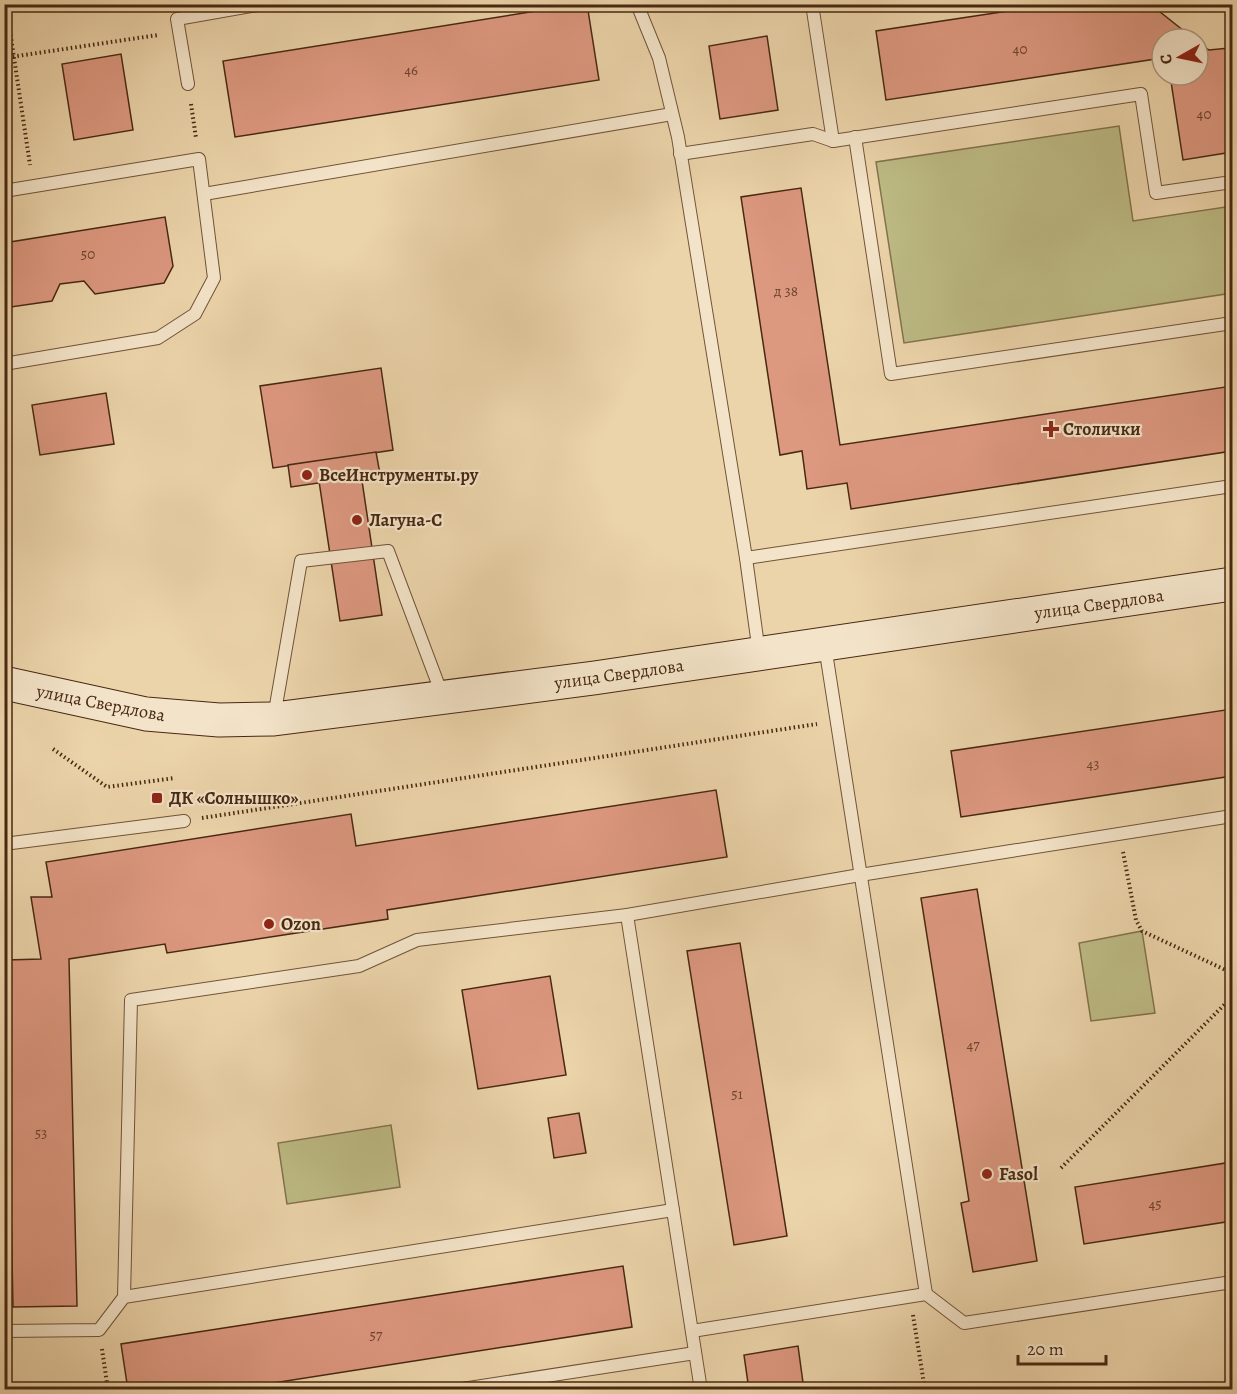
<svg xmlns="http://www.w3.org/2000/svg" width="1237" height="1394" viewBox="0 0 1237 1394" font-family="Alegreya,serif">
  <rect width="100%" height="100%" fill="#ecd4aa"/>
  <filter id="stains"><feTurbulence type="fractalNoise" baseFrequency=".00333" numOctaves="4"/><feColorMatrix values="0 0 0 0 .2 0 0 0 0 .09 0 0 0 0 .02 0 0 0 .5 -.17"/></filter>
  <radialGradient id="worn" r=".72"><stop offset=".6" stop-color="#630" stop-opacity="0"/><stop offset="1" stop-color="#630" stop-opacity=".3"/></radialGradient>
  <g fill="#bdbb85" stroke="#82724c" stroke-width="1.5">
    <path d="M1119 126 1133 221 1232 206V293L904 343 876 162Z"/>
    <path d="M1142 931 1155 1013 1091 1021 1079 943Z"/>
    <path d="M391 1125 400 1187 287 1204 278 1143Z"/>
  </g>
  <g fill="#dd9880" stroke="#482812" stroke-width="1.5">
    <path d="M580 4H587L599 80 235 137 223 61Z"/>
    <path d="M1055 4H1150L1194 39H1162V58L886 100 876 31Z"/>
    <path d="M767 36 778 110 720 119 709 46Z"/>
    <path d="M1198 42 1209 50 1229 48 1232 69V152L1183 160 1170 75H1198Z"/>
    <path d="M121 54 133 130 74 140 62 64Z"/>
    <path d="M801 188 840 445 1232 386V451L851 509 847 483 807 489 802 451 780 455 741 197Z"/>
    <path d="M165 217 173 266 164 283 95 294 84 281 60 284 52 301 4 308V243Z"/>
    <path d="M381 368 393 450 273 468 260 386Z"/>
    <path d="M106 393 114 444 40 455 32 405Z"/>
    <path d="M376 452 380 474 291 487 288 465Z"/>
    <path d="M361 474 382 615 340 621 319 481Z"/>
    <path d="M1232 709V776L961 817 951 751Z"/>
    <path d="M716 790 727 857 387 910 388 919 167 953 165 944 69 959 77 1306 13 1307 6 960 41 959 31 897H52L46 862 351 814 356 846Z"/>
    <path d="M977 889 1037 1261 973 1272 961 1203 969 1201 921 898Z"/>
    <path d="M740 943 787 1236 734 1245 687 951Z"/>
    <path d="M550 976 566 1075 478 1089 462 990Z"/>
    <path d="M579 1113 586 1153 554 1158 548 1118Z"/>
    <path d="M1232 1162V1221L1084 1244 1075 1187Z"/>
    <path d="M623 1266 632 1327 229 1390H128L121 1344Z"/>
    <path d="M798 1346 804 1390H749L744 1355Z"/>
  </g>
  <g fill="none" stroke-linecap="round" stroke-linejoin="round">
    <g stroke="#715338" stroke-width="14">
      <g id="service">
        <path d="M637 4 659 58 678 137 746 558 759 653"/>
        <path d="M812 4 833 141"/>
        <path d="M188 84 177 19 263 4"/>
        <path d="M855 137 891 374 1232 323"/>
        <path d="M680 154 813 134 833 141 1141 94 1156 193 1232 182"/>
        <path d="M4 191 199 159 214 278 195 314 158 338 4 364"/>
        <path d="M204 194 672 114"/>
        <path d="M746 558 1232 486"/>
        <path d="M825 646 926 1294"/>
        <path d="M274 717 301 561 388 551 443 697"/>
        <path d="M4 844 184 821"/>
        <path d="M627 915 701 1390"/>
        <path d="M124 1297 131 1000 359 966 417 940 627 915 860 875 1232 816"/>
        <path d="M4 1331 99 1330 124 1297 673 1210"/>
        <path d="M692 1331 926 1294 964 1323 1232 1282"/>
        <path d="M456 1390 695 1353"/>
      </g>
    </g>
    <g stroke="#482812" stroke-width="35">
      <path id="secondary" d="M4 683 146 714 219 720 274 719 594 678 1232 584"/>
    </g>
    <g stroke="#482812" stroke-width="4" stroke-dasharray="1.5 3" stroke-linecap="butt">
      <path d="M6 4 30 165"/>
      <path d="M4 58 158 35"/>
      <path d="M191 104 196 138"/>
      <path d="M53 749 107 787 175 778"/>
      <path d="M202 818 817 724"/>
      <path d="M1123 852 1136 920 1142 931 1232 973"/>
      <path d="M1061 1168 1232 997"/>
      <path d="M913 1315 925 1390"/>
      <path d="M102 1349 108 1390"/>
    </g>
    <use href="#service" stroke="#f3e3c8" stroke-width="12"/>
    <use href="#secondary" stroke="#f3e3c8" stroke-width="33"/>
  </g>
  <g fill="#8f2418" stroke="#f3e3c8" stroke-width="2">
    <path d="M1048 420h6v6h6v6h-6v6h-6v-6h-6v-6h6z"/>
    <circle cx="307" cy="475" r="6"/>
    <circle cx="357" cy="520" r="6"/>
    <rect x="151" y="792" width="12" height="12" rx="3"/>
    <circle cx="269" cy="924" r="6"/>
    <circle cx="987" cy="1174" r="6"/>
  </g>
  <g text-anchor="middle" stroke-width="4.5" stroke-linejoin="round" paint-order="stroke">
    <g font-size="15" fill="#6d442e">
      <text x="1020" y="54">40</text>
      <text x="411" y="75">46</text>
      <text x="1204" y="119">40</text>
      <text x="88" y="259">50</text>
      <text x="786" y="296">д 38</text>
      <text x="1093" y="769">43</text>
      <text x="973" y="1050">47</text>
      <text x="737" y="1099">51</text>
      <text x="41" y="1138">53</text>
      <text x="1155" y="1209">45</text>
      <text x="376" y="1340">57</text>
    </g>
    <g font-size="18" font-weight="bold" fill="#482812" stroke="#f3e3c8" text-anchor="start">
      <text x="1063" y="435">Столички</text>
      <text x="319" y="481">ВсеИнструменты.ру</text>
      <text x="369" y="526">Лагуна-С</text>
      <text x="169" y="804">ДК «Солнышко»</text>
      <text x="281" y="930">Ozon</text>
      <text x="999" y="1180">Fasol</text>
    </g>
    <g font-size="18" fill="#482812" stroke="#f3e3c8">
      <text transform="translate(1099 604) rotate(-8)" y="6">улица Свердлова</text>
      <text transform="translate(619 674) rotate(-8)" y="6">улица Свердлова</text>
      <text transform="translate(101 703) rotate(11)" y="6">улица Свердлова</text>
    </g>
  </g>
  <rect width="1237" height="1394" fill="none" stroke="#ecd4aa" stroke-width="24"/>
  <rect x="6" y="6" width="1225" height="1382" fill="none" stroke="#482812" stroke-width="3"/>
  <rect x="12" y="12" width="1213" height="1370" fill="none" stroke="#482812" stroke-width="1.5"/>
  <g transform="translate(1180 57) rotate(261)"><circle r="28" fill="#f3e3c8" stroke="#af987f" stroke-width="1.5"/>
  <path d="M0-4.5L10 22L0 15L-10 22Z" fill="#8f2418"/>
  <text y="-9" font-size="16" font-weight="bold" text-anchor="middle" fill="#482812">С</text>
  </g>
  <path d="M1018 1355v9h88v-9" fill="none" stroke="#482812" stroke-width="3"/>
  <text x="1027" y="1355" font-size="18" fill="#482812" stroke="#f3e3c8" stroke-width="4.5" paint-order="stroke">20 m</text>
  <rect width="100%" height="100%" filter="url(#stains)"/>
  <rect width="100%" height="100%" fill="url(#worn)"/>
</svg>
